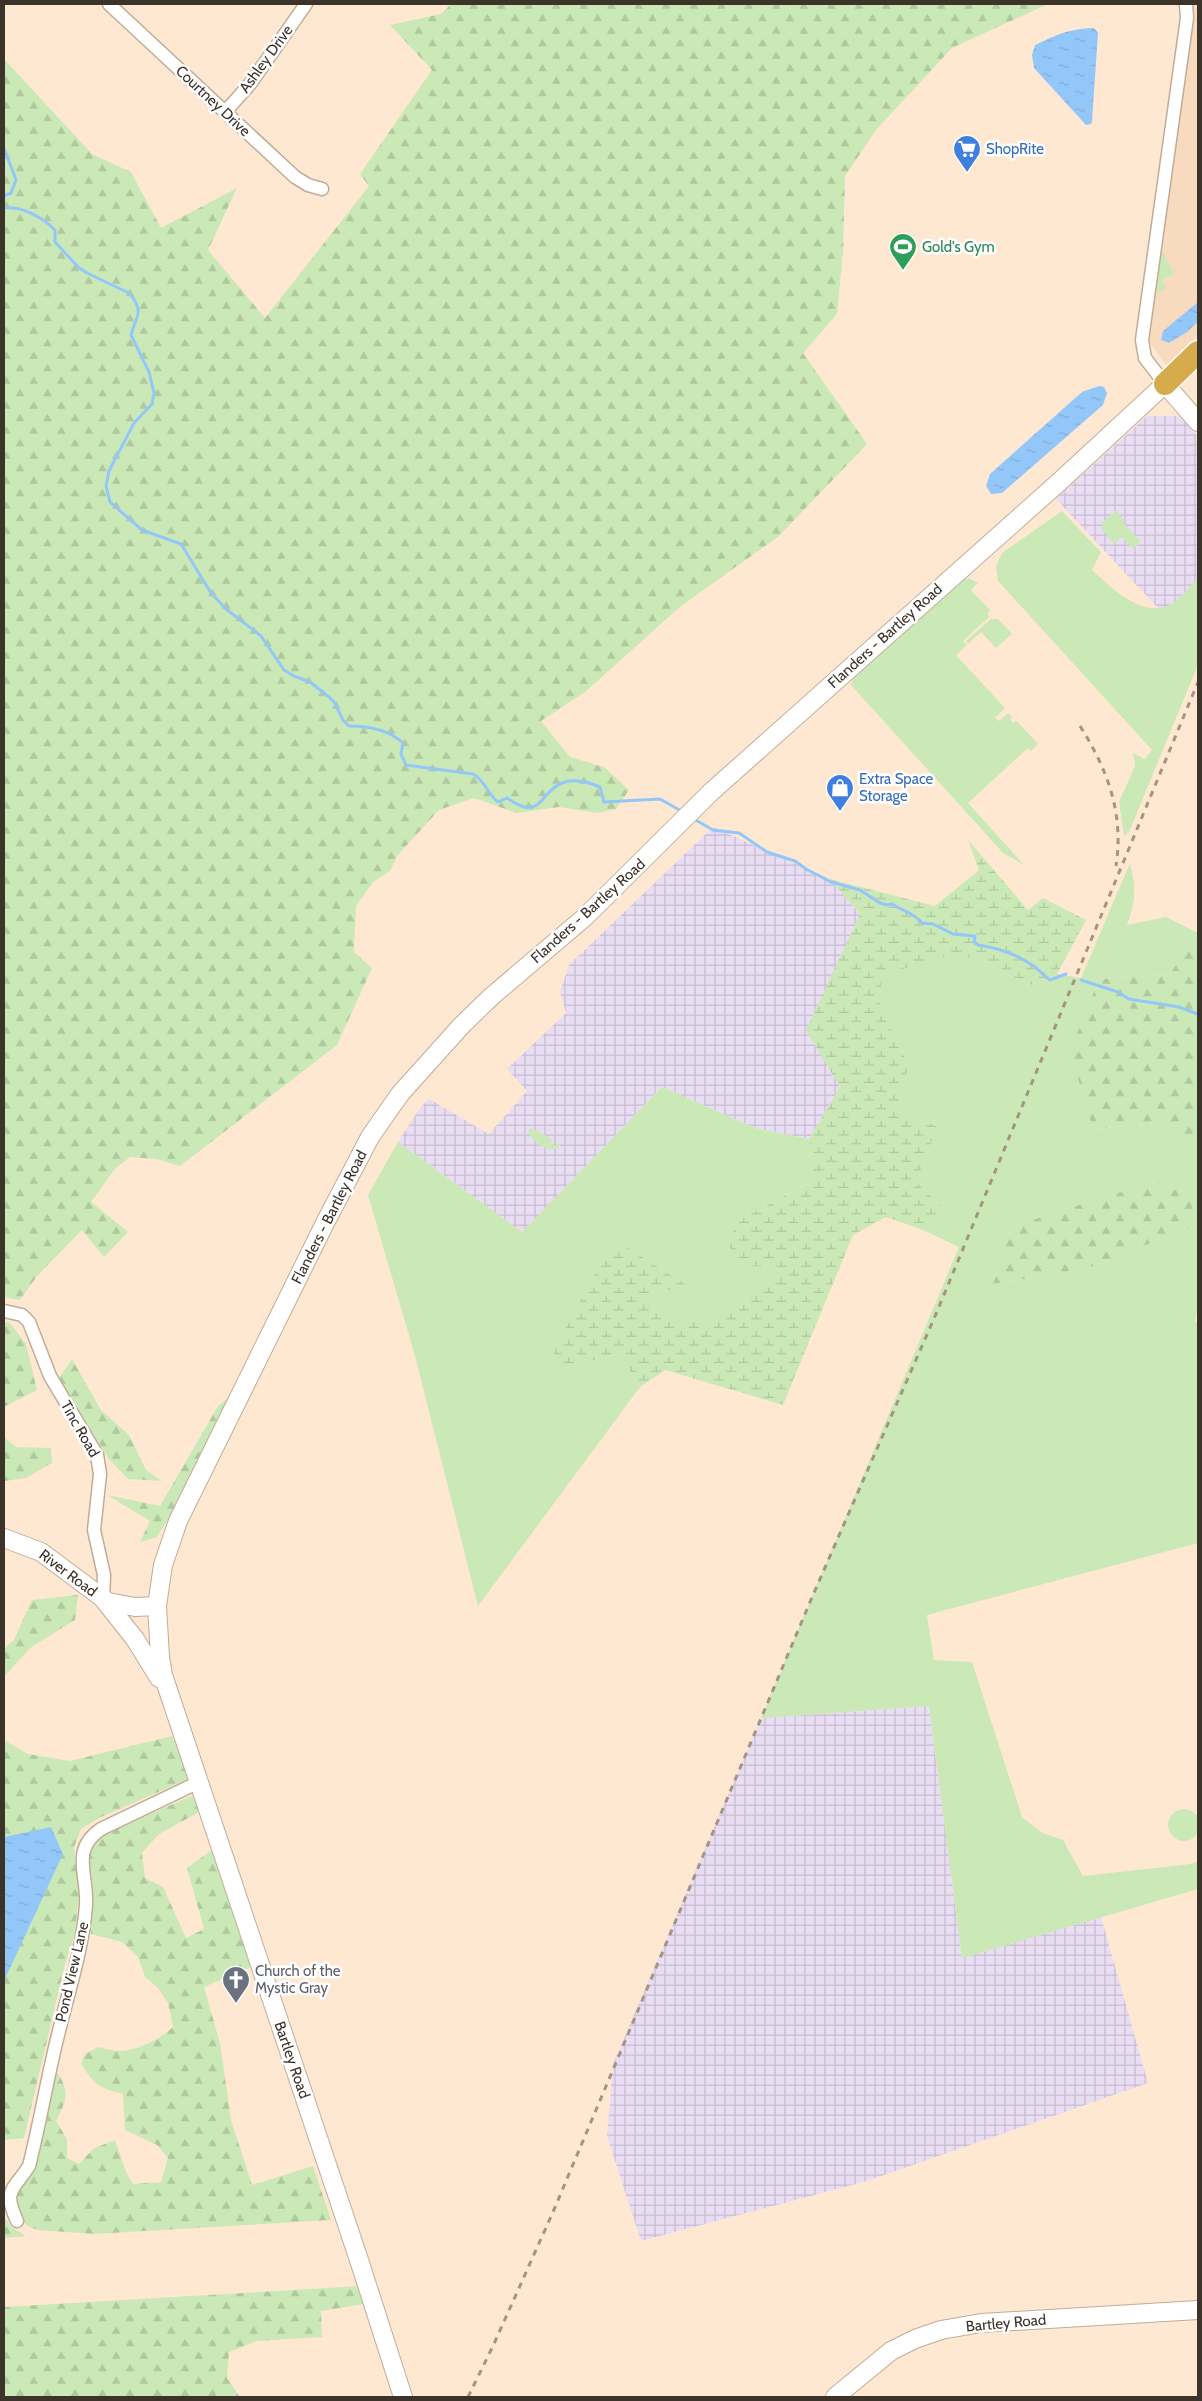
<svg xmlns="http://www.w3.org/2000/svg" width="1202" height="2401" font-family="Cabin,sans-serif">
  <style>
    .built { fill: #f8dbbf }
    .industrial { fill: url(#industrial-grid) }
    .grass { fill: #cbe9b7 }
    .forest { fill: url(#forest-firs) }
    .wetland { fill: url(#wetland-marsh) }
    .water { fill: url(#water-ripples) }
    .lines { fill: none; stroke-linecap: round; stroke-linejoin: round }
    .stream { stroke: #94c7f9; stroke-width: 3 }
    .street-casing { stroke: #c1ac96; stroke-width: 15 }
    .secondary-casing { stroke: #c1ac96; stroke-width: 20 }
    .highway-casing { stroke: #fff; stroke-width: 25 }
    .street { stroke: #fff; stroke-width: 12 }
    .secondary { stroke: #fff; stroke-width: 18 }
    .highway { stroke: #d5ab4c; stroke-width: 22 }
    .rail { stroke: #a59484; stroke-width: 3; stroke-dasharray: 6 6; stroke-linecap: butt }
    .labels { text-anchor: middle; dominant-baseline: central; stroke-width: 5; stroke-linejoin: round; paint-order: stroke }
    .street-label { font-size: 15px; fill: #3c332b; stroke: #fff }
    .shop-label { font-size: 15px; fill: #366cbe; stroke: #fff; text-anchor: start }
    .leisure-label { font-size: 15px; fill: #27864d; stroke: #fff; text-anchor: start }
    .worship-label { font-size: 15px; fill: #5b616d; stroke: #fff; text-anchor: start }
  </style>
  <defs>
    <pattern id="industrial-grid" width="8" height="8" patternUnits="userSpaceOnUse" patternTransform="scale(1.25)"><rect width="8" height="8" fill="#e8ddf2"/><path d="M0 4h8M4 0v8" fill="none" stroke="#c8bed0"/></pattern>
    <pattern id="forest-firs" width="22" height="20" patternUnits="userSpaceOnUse" patternTransform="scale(1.25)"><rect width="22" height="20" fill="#cbe9b7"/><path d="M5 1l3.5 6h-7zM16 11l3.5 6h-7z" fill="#afc89e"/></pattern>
    <pattern id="wetland-marsh" width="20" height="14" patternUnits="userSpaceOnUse" patternTransform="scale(1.25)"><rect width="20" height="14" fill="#cbe9b7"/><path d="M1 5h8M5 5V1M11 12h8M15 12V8" fill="none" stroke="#afc89e"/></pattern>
    <pattern id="water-ripples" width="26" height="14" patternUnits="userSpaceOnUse" patternTransform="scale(1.25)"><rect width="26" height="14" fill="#94c7f9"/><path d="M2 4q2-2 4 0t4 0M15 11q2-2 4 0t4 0" fill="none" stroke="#80abd6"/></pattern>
  </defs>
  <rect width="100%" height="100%" fill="#ffe8d1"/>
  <polygon class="built" points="1188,4 1198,4 1198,336 1166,365 1149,341 1191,31"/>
  <g class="industrial">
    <polygon points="1147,416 1180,416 1198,437 1198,651 1056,499"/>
    <polygon points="713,827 830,879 860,914 807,1030 840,1087 809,1139 755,1128 662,1087 522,1232 398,1142 420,1108 429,1099 489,1134 527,1091 507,1069 566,1013 560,992 569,965"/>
    <polygon points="929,1706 962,1958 1101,1917 1148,2083 867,2181 641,2241 607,2136 613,2064 761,1718"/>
  </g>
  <g class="grass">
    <polygon points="1160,252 1163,252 1174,274 1162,280 1166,288 1157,292 1155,288"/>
    <polygon points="1116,510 1125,522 1124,523 1141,542 1133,549 1122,537 1114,544 1102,530 1102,523"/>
    <path d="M1062 511 1101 552 1092 570C1112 588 1144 621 1173 603 1182 597 1190 586 1198 578V665L1129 832 1124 836 1119 802 1135 766 1133 753 1145 759 1152 750 998 581 996 566 1002 553Z"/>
    <polygon points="969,578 978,583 971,590 990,610 988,614 989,617 963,641 967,645 956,655 1005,708 995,718 999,721 1008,713 1013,717 1010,719 1013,723 1017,721 1038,744 1031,751 1028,748 968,803 1024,865 1003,853 851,685 854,677 963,580"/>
    <polygon points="991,619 998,619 1012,634 996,648 981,632 968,644 966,641"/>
    <path d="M1130 863C1136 888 1136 901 1127 925L1166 917 1198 933V939L1195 938 1169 975 1099 979 1093 1129 1157 1123 1198 1145V1197L1154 1182 1043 1216 1010 1229 993 1284 1086 1269 1198 1224V1306L1195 1321 1198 1324V1543L927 1615 934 1660 972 1662 1022 1817 1042 1833 1063 1840 1083 1876 1191 1864 1198 1861V1889L962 1958 929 1706 761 1718 959 1247 923 1230 943 1208 917 1183 937 1126 897 1111 909 1065 880 1009 882 974 958 953 1031 985 1057 974 1081 978Z"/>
    <polygon points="662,1087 755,1128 809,1139 813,1181 737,1221 786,1267 713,1320 668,1320 643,1294 689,1287 621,1244 563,1368 619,1354 640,1387 478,1606 415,1356 368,1195 398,1142 522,1232"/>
    <path d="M531 1128 552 1139 551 1144 556 1146 558 1142 560 1146C547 1155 537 1143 528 1133Z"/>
    <circle cx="1184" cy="1825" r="16"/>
  </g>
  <g class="forest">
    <polygon points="451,4 1048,4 952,48 876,130 845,176 843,253 837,314 803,353 867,444 779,536 681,606 585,692 541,721 570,757 604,767 629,790 616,809 597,813 559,807 516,813 474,798 439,810 398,855 390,871 373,882 356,906 354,952 372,968 337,1045 180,1166 156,1159 130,1157 114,1170 91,1202 128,1232 104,1257 82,1230 37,1276 20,1300 4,1297 4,59 92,154 131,172 161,228 237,188 208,250 265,318 369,186 360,174 432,70 390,25 441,14"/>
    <polygon points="1195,938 1198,939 1198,1145 1157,1123 1093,1129 1070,1051 1099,979 1169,975"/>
    <polygon points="1154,1182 1198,1197 1198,1224 1086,1269 993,1284 1010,1229 1043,1216"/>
    <polygon points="4,1322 10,1323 26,1344 37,1390 4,1407"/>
    <polygon points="72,1359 101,1410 129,1435 146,1470 162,1481 128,1479 108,1458 59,1378"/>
    <polygon points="232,1395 173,1512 157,1537 140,1542 150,1521 107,1495 160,1506 218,1406"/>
    <polygon points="4,1437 16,1447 51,1448 52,1463 26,1478 4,1481"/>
    <polygon points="78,1595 75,1620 30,1648 4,1677 4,1649 14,1640 32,1600"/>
    <polygon points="172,1736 187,1766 190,1778 99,1818 81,1829 74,1847 79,1894 75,1933 64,1968 24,2138 4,2140 4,1740 28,1754 70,1761"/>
    <path d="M196 1794 201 1811 159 1834 142 1853 145 1878 163 1887 186 1938 204 1929 187 1868 213 1849 251 1967 204 1987 220 2043 231 2120 252 2185 313 2166 331 2220 94 2234 37 2230 26 2225 15 2205 17 2196 34 2170 55 2069C70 2091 68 2098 56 2121L67 2139V2158L79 2164 94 2148 115 2140 126 2172 133 2184 161 2182 168 2158 157 2145 125 2130 123 2094C100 2089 94 2084 81 2064L85 2054 98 2047C104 2048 111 2051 118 2051 137 2051 159 2040 173 2027L168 2003 158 1988 145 1977 138 1957 122 1942 91 1934C87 1918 94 1903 93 1887 92 1875 88 1864 88 1852L104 1834Z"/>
    <polygon points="4,2216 11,2227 26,2236 4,2238"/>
    <polygon points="361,2286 364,2304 321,2311 322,2337 257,2341 229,2352 227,2378 240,2397 4,2397 4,2307"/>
  </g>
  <polygon class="wetland" points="968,840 1028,910 1043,898 1086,920 1057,974 1031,985 958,953 882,975 880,1009 909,1065 897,1111 937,1126 917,1183 943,1208 923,1230 886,1217 853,1235 783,1405 665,1370 640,1387 619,1354 563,1368 553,1352 606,1253 621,1244 690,1287 644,1294 669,1320 713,1320 785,1267 741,1266 729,1246 737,1221 813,1181 809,1139 840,1087 806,1030 860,914 830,879 935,906 979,870"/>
  <g class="water">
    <path d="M1094 28 1098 33 1092 121 1091 124 1086 125 1034 68 1032 55 1035 45C1058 34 1069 29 1094 28Z"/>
    <polygon points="1198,302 1198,322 1187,332 1169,343 1161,340 1163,331"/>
    <polygon points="1099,386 1104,387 1107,393 1103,405 1002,493 991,494 986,486 990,474 1082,392"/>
    <polygon points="51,1827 63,1854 4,1981 4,1837"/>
  </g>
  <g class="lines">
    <g class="stream">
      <polyline points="4,148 16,180 11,193 4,196"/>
      <path d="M4 208C22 206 42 217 55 230V242L78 267 87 273 129 293C146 312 135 317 131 335L149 372 154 393 152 404 134 423 109 471 106 486 110 502 142 530 181 544 211 593 226 609 261 636 284 670 294 676 310 682 329 697 334 702 343 720 349 726C367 726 389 730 403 743L401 754 406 765 473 774C485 780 487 794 498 802L507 798C542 823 539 792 562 783 574 778 588 782 600 787L604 802 660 799 683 812"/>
      <path d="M694 819 713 830 739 833 767 852 795 861 806 869 831 882 860 890 880 903 887 905 892 904C903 911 914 913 922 923L933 924 953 934 975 936 974 942 978 945C998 948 1019 955 1035 967 1040 971 1044 976 1050 980L1066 974"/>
      <polyline points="1081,980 1118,992 1129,999 1179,1007 1198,1014"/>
    </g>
    <defs>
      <g id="street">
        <polyline points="109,4 295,177 308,185 322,189"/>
        <polyline points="225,112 250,84 306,4"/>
        <polyline points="1165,384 1145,358 1142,340 1187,18 1186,4"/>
        <polyline points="4,1311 22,1315 29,1322 50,1376 97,1455 100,1474 94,1530 104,1575 103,1599"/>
        <path d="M17 2221C3 2190 12 2192 29 2166 40 2123 47 2079 58 2035 68 1993 83 1948 86 1905 88 1874 70 1850 101 1829L199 1782"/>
      </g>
      <g id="secondary">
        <polyline points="4,1538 41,1552 108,1602 135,1607 157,1606"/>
        <polyline points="104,1600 135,1639 159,1678"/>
        <polyline points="403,2397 359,2260 163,1675 160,1657 157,1606 163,1565 178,1521 325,1223 370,1137 400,1094 462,1025 492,996 585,917 711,792 1058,483 1165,384 1198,422"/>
        <polyline points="835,2397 891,2351 915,2339 941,2330 981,2323 1198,2310"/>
      </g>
      <polyline id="highway" points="1165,384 1198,352"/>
    </defs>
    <use href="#street" class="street-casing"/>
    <use href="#secondary" class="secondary-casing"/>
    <use href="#highway" class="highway-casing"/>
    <use href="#street" class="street"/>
    <use href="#secondary" class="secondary"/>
    <use href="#highway" class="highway"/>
    <g class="rail">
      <path d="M1080 726C1108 770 1124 814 1116 866"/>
      <polyline points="468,2397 493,2346 553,2212 813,1595 936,1314 1198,682"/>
    </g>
  </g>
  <defs>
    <symbol id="supermarket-pin" viewBox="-11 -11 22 30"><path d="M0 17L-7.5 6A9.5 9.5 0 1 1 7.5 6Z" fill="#3f7fe0" stroke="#fff"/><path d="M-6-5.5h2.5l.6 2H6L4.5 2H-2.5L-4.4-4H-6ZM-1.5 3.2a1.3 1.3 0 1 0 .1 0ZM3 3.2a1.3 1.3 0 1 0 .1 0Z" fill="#fff"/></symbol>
    <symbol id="stadium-pin" viewBox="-11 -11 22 30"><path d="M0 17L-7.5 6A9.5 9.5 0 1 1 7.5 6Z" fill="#2e9e5b" stroke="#fff"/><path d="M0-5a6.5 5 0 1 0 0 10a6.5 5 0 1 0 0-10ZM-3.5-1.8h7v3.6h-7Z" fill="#fff"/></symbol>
    <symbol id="shop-pin" viewBox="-11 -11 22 30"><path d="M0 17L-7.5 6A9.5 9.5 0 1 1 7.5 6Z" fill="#3f7fe0" stroke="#fff"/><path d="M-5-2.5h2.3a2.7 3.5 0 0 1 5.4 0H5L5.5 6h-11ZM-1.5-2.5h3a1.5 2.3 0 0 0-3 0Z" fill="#fff"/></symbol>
    <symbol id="church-pin" viewBox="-11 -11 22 30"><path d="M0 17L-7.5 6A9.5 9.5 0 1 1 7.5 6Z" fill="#6b7280" stroke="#fff"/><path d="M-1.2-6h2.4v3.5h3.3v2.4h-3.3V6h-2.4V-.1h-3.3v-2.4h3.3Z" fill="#fff"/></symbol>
  </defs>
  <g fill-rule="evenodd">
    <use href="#supermarket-pin" x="951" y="133" width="32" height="43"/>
    <use href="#stadium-pin" x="887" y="231" width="32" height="43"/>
    <use href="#shop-pin" x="824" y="772" width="32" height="43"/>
    <use href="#church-pin" x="220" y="1964" width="32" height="43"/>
  </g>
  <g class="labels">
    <g class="street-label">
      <text transform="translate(266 59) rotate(-54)">Ashley Drive</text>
      <text transform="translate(213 101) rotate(43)">Courtney Drive</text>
      <text transform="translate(885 636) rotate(-42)">Flanders - Bartley Road</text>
      <text transform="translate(588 911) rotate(-42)">Flanders - Bartley Road</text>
      <text transform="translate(329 1217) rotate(-63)">Flanders - Bartley Road</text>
      <text transform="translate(80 1429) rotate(60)">Tinc Road</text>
      <text transform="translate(68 1573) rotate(37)">River Road</text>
      <text transform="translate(72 1972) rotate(-77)">Pond View Lane</text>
      <text transform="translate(292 2060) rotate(71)">Bartley Road</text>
      <text transform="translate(1006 2323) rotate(-5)">Bartley Road</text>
    </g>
    <g class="shop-label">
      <text x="986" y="149">ShopRite</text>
      <text x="859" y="779">Extra Space<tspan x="859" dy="17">Storage</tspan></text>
    </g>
    <g class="leisure-label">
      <text x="922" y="247">Gold's Gym</text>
    </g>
    <g class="worship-label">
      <text x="255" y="1971">Church of the<tspan x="255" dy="17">Mystic Gray</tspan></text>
    </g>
  </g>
  <rect width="1202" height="2401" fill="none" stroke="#3c332b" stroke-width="10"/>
</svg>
